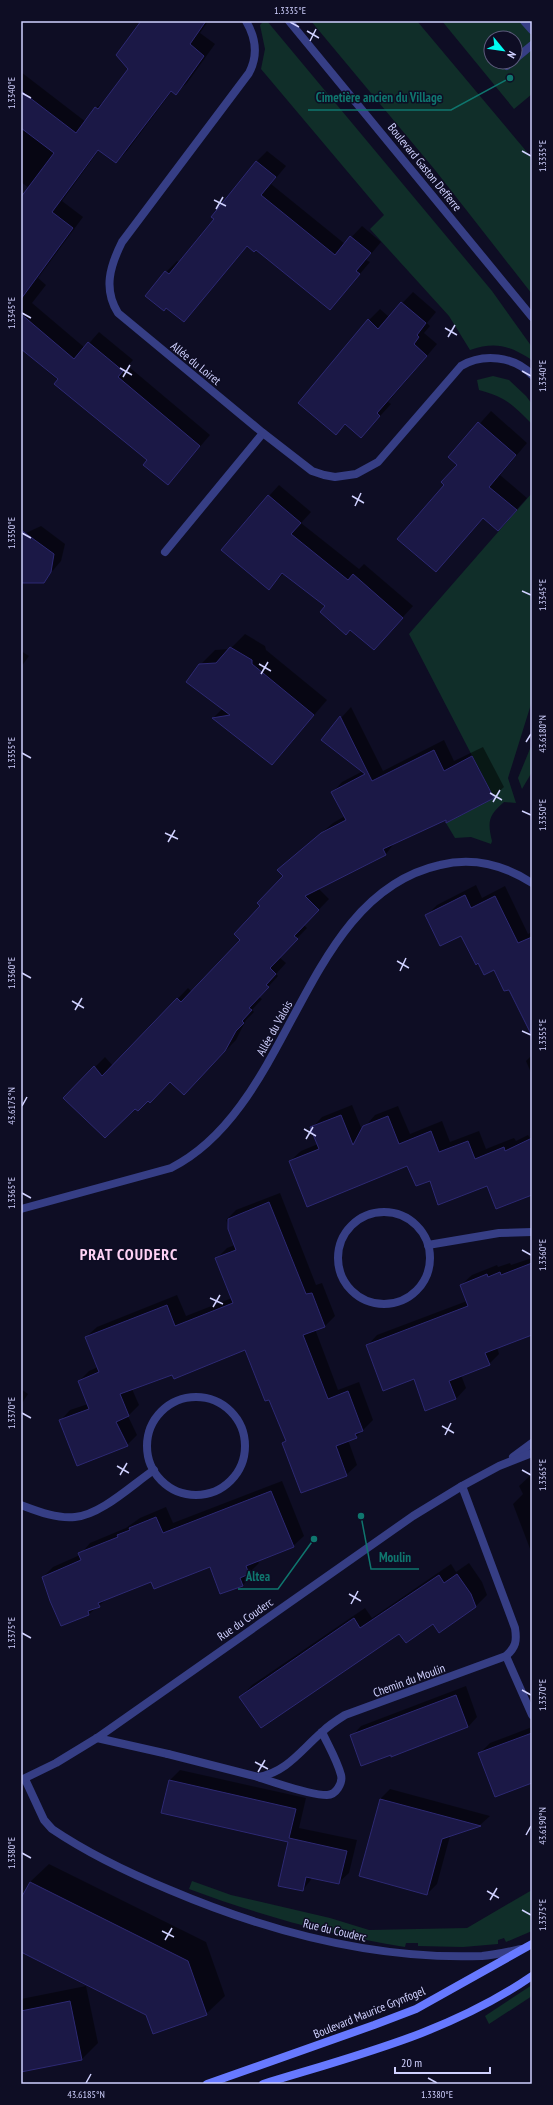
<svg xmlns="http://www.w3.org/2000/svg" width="553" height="2105" font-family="'PT Sans Narrow',sans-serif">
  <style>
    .green { fill: #102e29; fill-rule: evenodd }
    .shadow { fill: #0007 }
    .building { fill: #1b1846; stroke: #2d2973 }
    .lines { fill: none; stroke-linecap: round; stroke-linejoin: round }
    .service { stroke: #363e85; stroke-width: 8 }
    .minor { stroke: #363e85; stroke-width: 8 }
    .tertiary { stroke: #363e85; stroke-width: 8 }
    .secondary { stroke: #6779ff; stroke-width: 8 }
    .ticks { fill: none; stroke: #d0d1ff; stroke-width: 1.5 }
    .labels { text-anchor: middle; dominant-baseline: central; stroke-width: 3; stroke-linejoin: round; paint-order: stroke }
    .street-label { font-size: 12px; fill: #d0d1ff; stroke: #0e0d24 }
    .district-label { font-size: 16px; font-weight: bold; letter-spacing: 1px; fill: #ffd2f5; stroke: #0e0d24 }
    .leader { fill: none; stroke: #0f766e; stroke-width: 1.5 }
    .callout-dot { fill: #0f766e; stroke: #0e0d24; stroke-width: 1.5 }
    .callout-label { font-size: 13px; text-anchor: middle; font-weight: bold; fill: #0f766e; stroke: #0e0d24; stroke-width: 3; stroke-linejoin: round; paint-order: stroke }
    .neatline { fill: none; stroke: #d0d1ff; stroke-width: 1.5 }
    .ticks-label { font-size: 10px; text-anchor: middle; fill: #d0d1ff }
  </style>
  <rect width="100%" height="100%" fill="#0e0d24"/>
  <g class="green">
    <path d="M264 21H267L492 291 532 347V360C510 346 496 341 470 350L449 316 370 229 384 215 261 69 265 49 260 25Z"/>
    <polygon points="311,21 417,21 532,158 532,294 435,170"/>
    <path d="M442 21H532V94L514 109ZM491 38H515V62H491Z"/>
    <path d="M493 376 509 380 526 396 532 404V424C513 405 506 397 479 390L477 380Z"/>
    <path d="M532 493V701L508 778 516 803 504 802C489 815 487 821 492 841L491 844 471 837 455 838 446 823 494 798 409 634Z"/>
    <polygon points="532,744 532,772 522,789 518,778"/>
    <path d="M192 1881 231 1895 330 1918 369 1930 467 1928 532 1890V1931L506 1942 504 1938 498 1940V1944L463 1947 418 1946V1943H406L405 1947C330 1935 259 1915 189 1889Z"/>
    <polygon points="532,1985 532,1996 489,2024 485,2016"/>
  </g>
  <g class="shadow">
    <polygon points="143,21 208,21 200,33 215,44 187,83 176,93 172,91 127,151 116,162 99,150 62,201 83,217 38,278 46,285 32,303 85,348 99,332 133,360 128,366 210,435 168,484 149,460 21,348 21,198 29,188 21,182 21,72 86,122 96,108 108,98 130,69"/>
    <polygon points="267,151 286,166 271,184 345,244 362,226 381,242 366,260 370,262 330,309 256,249 248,245 184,321 166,272 177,261 180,263 215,219 256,162"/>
    <polygon points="413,292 436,312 427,323 430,326 424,333 437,344 388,402 391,404 361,437 346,424 335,434 369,320 380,309 389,317"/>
    <polygon points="491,411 527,443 500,475 527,498 498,530 484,517 436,571 445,485 459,465 450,457"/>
    <polygon points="279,485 311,512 301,523 359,569 364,564 413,606 374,649 327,606 284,573 269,588 269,496"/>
    <polygon points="41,526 65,544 61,561 43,582 21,582 21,538 26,533"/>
    <polygon points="245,634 265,646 266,650 327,700 272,764 214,717 223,708 200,665 215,650 230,649"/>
    <polygon points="21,651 29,656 21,667"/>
    <polygon points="351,707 383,771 444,740 454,761 483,747 504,787 493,797 395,842 386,854 318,888 329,899 304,925 307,928 279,957 286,963 276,974 278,976 259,997 262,999 252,1010 254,1012 246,1020 236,1040 194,1083 171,1081 135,1107 105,1136 95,1067 105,1057 113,1066 188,988 192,992 241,940 262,906 284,876 279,870 333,823 345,816 332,793 342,782 363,771 322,739"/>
    <polygon points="476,885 482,898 505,886 528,934 532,932 532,1034 509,988 495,969 462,934 426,916 437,905"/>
    <polygon points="532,1055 532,1075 526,1061"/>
    <polygon points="352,1105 362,1130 375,1115 398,1106 410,1134 442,1121 450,1142 479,1131 486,1149 514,1138 516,1141 528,1135 532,1142 532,1193 488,1185 431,1179 408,1165 290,1161 301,1151 318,1144 312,1128 322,1117"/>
    <polygon points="280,1193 316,1285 322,1283 335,1316 325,1326 315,1329 338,1390 359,1382 373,1420 356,1437 348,1440 357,1465 346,1475 283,1443 287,1439 270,1399 246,1349 132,1389 139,1405 128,1416 137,1435 127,1445 60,1421 70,1410 88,1404 79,1381 89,1371 98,1367 86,1337 97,1327 177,1295 186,1316 232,1298 216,1259 227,1248 235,1245 226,1220 236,1210"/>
    <polygon points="532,1258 532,1334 497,1347 499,1354 489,1364 461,1375 466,1388 456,1399 414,1378 367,1346 377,1335 467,1301 461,1285 472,1275 497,1265 498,1267 510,1263 511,1265"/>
    <polygon points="21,1389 28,1394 21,1405"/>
    <polygon points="532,1474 532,1554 513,1504 523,1494 519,1486"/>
    <polygon points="282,1481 304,1536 293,1546 258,1561 259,1563 252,1570 253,1574 243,1585 221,1593 211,1566 151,1581 108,1598 89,1614 43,1577 53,1567 80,1555 90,1543 126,1528 140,1518 166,1507 173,1523"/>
    <polygon points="469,1563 482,1582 487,1595 475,1607 434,1623 400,1633 241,1697 252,1685 365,1608 372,1618 451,1564 456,1572"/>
    <polygon points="466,1686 477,1717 468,1727 392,1756 393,1753 352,1736 361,1726"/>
    <polygon points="532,1727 532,1782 480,1753 490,1743"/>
    <polygon points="180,1770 306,1798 299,1828 357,1840 349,1873 338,1883 313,1877 303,1890 289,1842 170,1780"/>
    <polygon points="390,1789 490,1816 480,1825 450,1836 437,1884 427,1894 380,1799"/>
    <polygon points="49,1864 206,1942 225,1996 206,2014 147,2014 21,1951 21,1900 30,1882"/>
    <polygon points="86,1986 98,2043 82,2059 21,2071 21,1999"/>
  </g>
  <g class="building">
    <polygon points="141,21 206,21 190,44 204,56 176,95 171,91 116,163 98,150 52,212 73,228 21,299 21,197 54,153 21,128 21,91 76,133 95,107 98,109 128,69 116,55"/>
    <polygon points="256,161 276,177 261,195 335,255 350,236 371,253 356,271 360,274 330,310 256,250 254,252 247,246 184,322 166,308 164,311 145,296 165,271 169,274 214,219 211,217"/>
    <polygon points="401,302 426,323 417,335 419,337 414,344 427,356 377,413 380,416 361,438 345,424 336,435 298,403 368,319 378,329"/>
    <polygon points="21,314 74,359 88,342 123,371 118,377 200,446 168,485 143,465 147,460 54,384 58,379 21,349"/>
    <polygon points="478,422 516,455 489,487 517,510 498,531 483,518 436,572 397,539 444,485 441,482 457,465 448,457"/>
    <polygon points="268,495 301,523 291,534 348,580 353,574 403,618 374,650 350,630 346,635 320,612 325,606 282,573 269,590 221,550"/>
    <polygon points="21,530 54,554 51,572 44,583 21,583"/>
    <polygon points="230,647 252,660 252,664 314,715 272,765 212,718 230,715 186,682 199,664 216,663"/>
    <polygon points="340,716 372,781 434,750 444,771 472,756 494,798 446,823 446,820 383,849 386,855 305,896 319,910 294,936 298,939 270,968 276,974 266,985 269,987 249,1008 252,1010 242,1021 244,1023 236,1031 225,1051 184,1095 170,1082 150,1103 148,1101 138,1111 135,1109 105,1138 63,1098 94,1066 102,1076 177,998 181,1002 240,940 234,934 260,906 257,903 283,876 277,870 321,833 346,820 331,792 365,774 321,740"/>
    <polygon points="465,895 471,908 495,896 518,943 532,937 532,1036 509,990 504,991 494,970 484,975 478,963 476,965 461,936 440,946 425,915"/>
    <polygon points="341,1115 353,1145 363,1126 388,1116 399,1144 431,1131 439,1152 468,1141 475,1159 504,1147 505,1151 532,1138 532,1195 496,1209 487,1186 438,1205 430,1181 416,1186 407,1166 307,1207 289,1161 319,1149 310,1127"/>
    <polygon points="269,1202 306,1294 312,1293 325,1327 303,1335 328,1399 348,1391 363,1431 355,1434 357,1438 336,1446 347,1476 301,1493 282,1443 286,1441 269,1400 265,1401 245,1350 174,1379 172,1375 120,1394 129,1416 116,1422 128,1446 77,1466 59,1420 89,1409 78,1381 99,1372 85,1337 167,1305 175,1326 233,1303 215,1258 236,1250 228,1229 228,1219"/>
    <polygon points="532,1263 532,1335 485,1353 490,1365 449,1381 456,1399 425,1411 414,1379 383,1391 366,1345 468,1306 460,1285 487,1274 488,1277 500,1272 501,1275"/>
    <polygon points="271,1491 294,1547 246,1566 249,1574 240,1578 243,1586 220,1594 210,1567 154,1589 151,1582 98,1603 100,1607 88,1611 89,1615 61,1626 50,1601 42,1577 81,1560 78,1553 118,1537 117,1535 130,1530 129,1528 156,1517 163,1533"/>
    <polygon points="457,1574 471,1594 476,1607 439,1633 433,1624 406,1643 399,1634 261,1728 239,1697 354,1618 360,1628 439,1575 444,1583"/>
    <polygon points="456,1695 468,1727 391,1757 391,1755 361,1766 350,1735"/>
    <polygon points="532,1733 532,1783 495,1797 478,1753"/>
    <polygon points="169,1780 296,1809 289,1838 347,1851 339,1884 306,1877 303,1891 278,1886 288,1842 161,1813"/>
    <polygon points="380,1799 481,1826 442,1839 427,1895 359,1876"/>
    <polygon points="30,1882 188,1961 207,2015 153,2034 146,2015 21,1952 21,1898"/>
    <polygon points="70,2001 82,2060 21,2072 21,2011"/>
  </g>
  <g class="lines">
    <g class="service">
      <polyline points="524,21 532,30"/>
      <polyline points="515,59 532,45"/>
      <polyline points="507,66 512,62"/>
      <polyline points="165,552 263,433"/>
      <circle cx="384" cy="1258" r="46"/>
      <polyline points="428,1245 499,1233 532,1232"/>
      <circle cx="196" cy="1446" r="49"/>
      <path d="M21 1505C37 1511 57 1519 75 1517 101 1515 133 1484 154 1470"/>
      <polyline points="97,1738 168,1754"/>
    </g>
    <g class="minor">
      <path d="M246 21C256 38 258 56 249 73L122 242C110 266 103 289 118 313L263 433 312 471 324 475 335 477 356 474 378 462 461 366C483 353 514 356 532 375"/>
      <path d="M21 1209 171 1168C294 1106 301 896 440 865 472 857 504 865 532 883"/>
      <polyline points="513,1457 532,1443"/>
      <polyline points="506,1656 532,1715"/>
      <path d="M168 1754 258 1777C287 1772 301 1750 322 1732 329 1725 337 1720 345 1715L506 1656C516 1647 517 1641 515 1628L462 1486"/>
      <path d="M260 1778C278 1783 308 1795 327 1795 336 1795 343 1783 341 1775 337 1760 328 1745 322 1732"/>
      <path d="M25 1779 44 1820 52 1829C89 1854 129 1873 170 1890 269 1932 374 1960 482 1956 495 1955 508 1952 521 1949"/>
      <polyline points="21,1780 56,1763 97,1738 413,1516 462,1486 499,1466 532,1453"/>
    </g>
    <polyline class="tertiary" points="289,21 532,317"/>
    <g class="secondary">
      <polyline points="207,2084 374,2025 416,2009 532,1944"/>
      <path d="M263 2084C357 2055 449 2033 532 1976"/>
    </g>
  </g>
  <path class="ticks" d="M290 22 299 27M307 31 319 38M310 41 316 29M22 93 31 98M522 151 531 156M214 200 226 206M216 209 223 197M22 313 31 318M445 328 457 335M448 337 455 325M120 368 132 375M522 371 531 376M123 377 130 365M352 496 364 503M355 506 361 493M22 533 31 538M522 591 531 595M259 664 271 671M261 674 268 662M526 742 531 734M22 753 31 758M490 793 502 800M493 802 500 790M522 811 531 815M165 833 178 839M168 842 175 830M397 961 409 968M400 971 406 958M22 973 31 978M72 1001 84 1008M75 1010 82 998M522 1031 531 1035M22 1106 27 1097M304 1129 316 1136M306 1139 313 1127M22 1193 31 1198M522 1250 531 1255M210 1298 223 1304M213 1307 220 1295M22 1413 31 1418M442 1426 454 1433M445 1435 451 1423M117 1466 129 1473M522 1470 531 1475M120 1475 127 1463M349 1594 361 1601M351 1604 358 1591M22 1633 31 1638M522 1690 531 1695M255 1762 268 1769M258 1772 265 1760M526 1835 531 1826M22 1853 31 1858M487 1891 499 1898M490 1900 497 1888M522 1910 531 1915M162 1931 174 1937M165 1940 172 1928M428 2078 437 2083M86 2083 91 2074"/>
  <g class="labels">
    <g class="street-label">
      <text transform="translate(425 167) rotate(51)">Boulevard Gaston Defferre</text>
      <text transform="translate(196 363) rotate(39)">Allée du Loiret</text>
      <text transform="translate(274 1028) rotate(-61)">Allée du Valois</text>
      <text transform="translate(245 1619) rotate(-35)">Rue du Couderc</text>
      <text transform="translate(409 1680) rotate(-20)">Chemin du Moulin</text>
      <text transform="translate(335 1930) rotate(13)">Rue du Couderc</text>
      <text transform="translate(369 2012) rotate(-22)">Boulevard Maurice Grynfogel</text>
    </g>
    <g class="district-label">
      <text x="129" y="1254">PRAT COUDERC</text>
    </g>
  </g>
  <path class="leader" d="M510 78L451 110H308M361 1516L371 1569H419M314 1539L278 1589H238"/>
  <g class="callout-dot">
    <circle cx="510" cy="78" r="4"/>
    <circle cx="361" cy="1516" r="4"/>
    <circle cx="314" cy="1539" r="4"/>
  </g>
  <g class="callout-label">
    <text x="379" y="102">Cimetière ancien du Village</text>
    <text x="395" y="1562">Moulin</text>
    <text x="258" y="1581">Altea</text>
  </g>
  <rect width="553" height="2105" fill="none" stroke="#0e0d24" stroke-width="44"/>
  <g transform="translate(503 50) rotate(119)"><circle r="19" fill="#0e0d24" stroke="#5c5b7c"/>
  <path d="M0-3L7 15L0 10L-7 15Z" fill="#00fbf1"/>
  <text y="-6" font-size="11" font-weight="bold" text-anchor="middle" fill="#d0d1ff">N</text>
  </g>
  <path d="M395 2067v6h95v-6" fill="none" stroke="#d0d1ff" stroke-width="2"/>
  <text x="401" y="2067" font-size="12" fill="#d0d1ff" stroke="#0e0d24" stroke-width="3" paint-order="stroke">20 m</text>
  <rect x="22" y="22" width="509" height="2061" class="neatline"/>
  <g class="ticks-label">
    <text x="290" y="14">1.3335°E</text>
    <text transform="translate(11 93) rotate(-90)" y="4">1.3340°E</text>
    <text transform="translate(542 156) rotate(-90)" y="4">1.3335°E</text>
    <text transform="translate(11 313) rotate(-90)" y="4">1.3345°E</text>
    <text transform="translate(542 376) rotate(-90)" y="4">1.3340°E</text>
    <text transform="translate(11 533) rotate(-90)" y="4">1.3350°E</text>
    <text transform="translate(542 595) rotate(-90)" y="4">1.3345°E</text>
    <text transform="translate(542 734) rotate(-90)" y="4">43.6180°N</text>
    <text transform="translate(11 753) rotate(-90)" y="4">1.3355°E</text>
    <text transform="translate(542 815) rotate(-90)" y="4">1.3350°E</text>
    <text transform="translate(11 973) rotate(-90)" y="4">1.3360°E</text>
    <text transform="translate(542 1035) rotate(-90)" y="4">1.3355°E</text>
    <text transform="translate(11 1106) rotate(-90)" y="4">43.6175°N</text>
    <text transform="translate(11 1193) rotate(-90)" y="4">1.3365°E</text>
    <text transform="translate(542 1255) rotate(-90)" y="4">1.3360°E</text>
    <text transform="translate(11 1413) rotate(-90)" y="4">1.3370°E</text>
    <text transform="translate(542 1475) rotate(-90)" y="4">1.3365°E</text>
    <text transform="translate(11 1633) rotate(-90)" y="4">1.3375°E</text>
    <text transform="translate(542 1695) rotate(-90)" y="4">1.3370°E</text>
    <text transform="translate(542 1826) rotate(-90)" y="4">43.6190°N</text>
    <text transform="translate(11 1853) rotate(-90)" y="4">1.3380°E</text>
    <text transform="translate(542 1915) rotate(-90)" y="4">1.3375°E</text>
    <text x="86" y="2098">43.6185°N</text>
    <text x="437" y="2098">1.3380°E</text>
  </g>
</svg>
